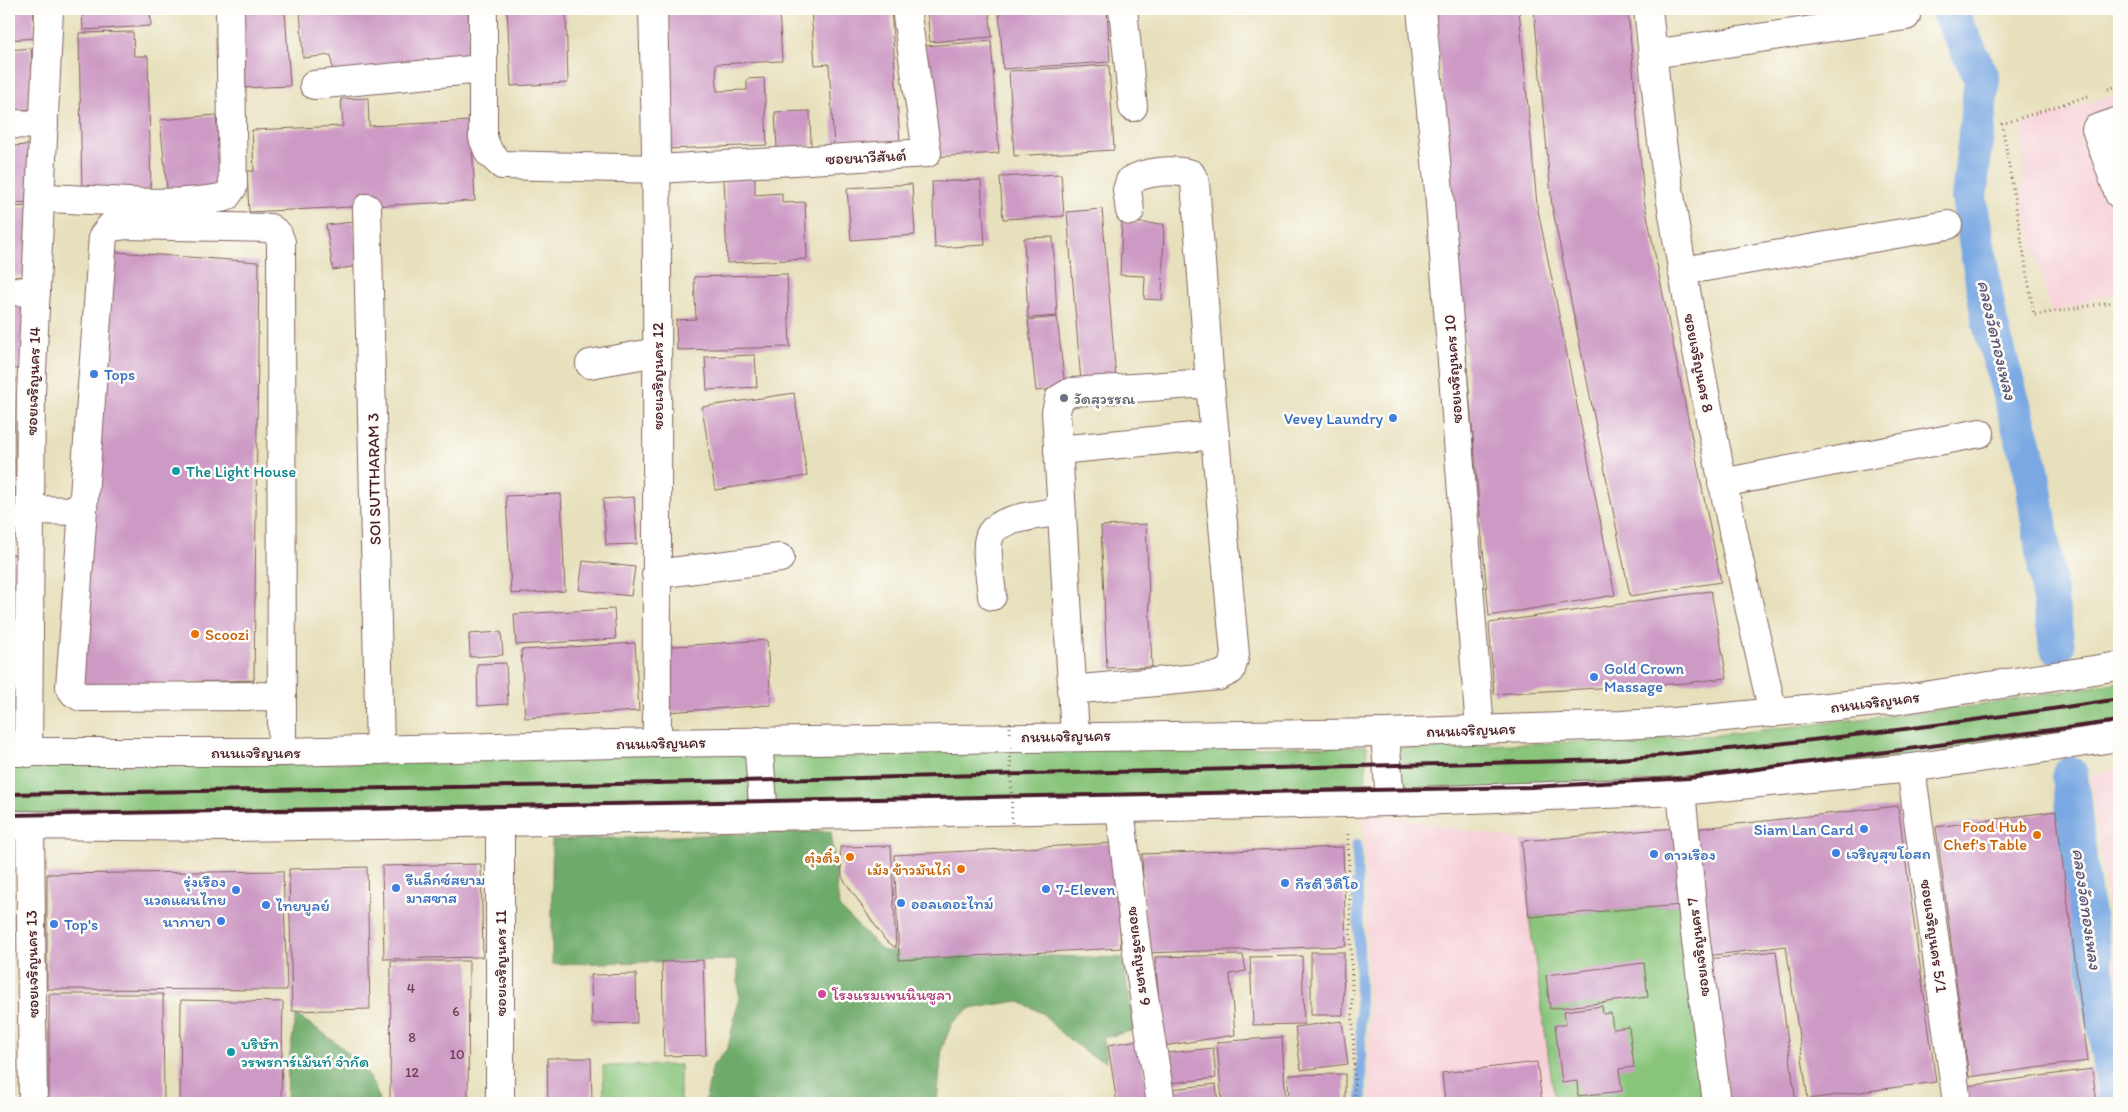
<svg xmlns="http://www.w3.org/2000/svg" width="2128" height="1112" font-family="Itim,'Playpen Sans Thai',sans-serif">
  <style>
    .built { fill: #f6cfd7 }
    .green { fill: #88c47a; stroke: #697252 }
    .forest { fill: #6eaa6a; stroke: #5c644a }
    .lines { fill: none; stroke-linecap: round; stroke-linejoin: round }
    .stream { stroke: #79a8e3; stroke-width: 10 }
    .canal { stroke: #79a8e3; stroke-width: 36 }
    .building { fill: #cd9ac5 }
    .minor-casing { stroke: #81635e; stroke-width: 30 }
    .major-casing { stroke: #81635e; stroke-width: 30 }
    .path { stroke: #81635e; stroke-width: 3; stroke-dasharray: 1 4; stroke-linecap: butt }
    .minor { stroke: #fff; stroke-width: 28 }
    .major { stroke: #fff; stroke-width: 28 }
    .rail { stroke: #4a1f2b; stroke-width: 4 }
    .path-bridge { stroke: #81635e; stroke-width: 3; stroke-dasharray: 1 4; stroke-linecap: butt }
    .shop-dot { fill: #3f7fe0; stroke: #fdfcf7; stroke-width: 2 }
    .worship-dot { fill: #6b7280; stroke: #fdfcf7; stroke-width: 2 }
    .culture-dot { fill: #0f9aa8; stroke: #fdfcf7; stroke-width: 2 }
    .food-dot { fill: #e8710a; stroke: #fdfcf7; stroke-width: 2 }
    .hotel-dot { fill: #d1479c; stroke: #fdfcf7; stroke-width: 2 }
    .labels { text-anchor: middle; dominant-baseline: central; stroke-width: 5; stroke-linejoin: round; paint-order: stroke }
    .number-label { font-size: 14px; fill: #6b3e52 }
    .street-label { font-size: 16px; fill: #4a1f2b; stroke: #fdfcf7 }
    .shop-label { font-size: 16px; fill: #366cbe; stroke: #fdfcf7; text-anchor: start }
    .worship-label { font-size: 16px; fill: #5b616d; stroke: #fdfcf7; text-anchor: start }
    .culture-label { font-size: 16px; fill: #0d838f; stroke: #fdfcf7; text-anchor: start }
    .food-label { font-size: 16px; fill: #c56008; stroke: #fdfcf7; text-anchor: end }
    .hotel-label { font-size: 16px; fill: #b23c85; stroke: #fdfcf7; text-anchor: start }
    .water-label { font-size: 18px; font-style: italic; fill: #5d5675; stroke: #fdfcf7 }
  </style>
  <rect width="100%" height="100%" fill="#fdfcf7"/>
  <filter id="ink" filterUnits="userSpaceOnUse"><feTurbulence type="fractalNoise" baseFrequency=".02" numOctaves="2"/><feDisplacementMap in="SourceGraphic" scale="10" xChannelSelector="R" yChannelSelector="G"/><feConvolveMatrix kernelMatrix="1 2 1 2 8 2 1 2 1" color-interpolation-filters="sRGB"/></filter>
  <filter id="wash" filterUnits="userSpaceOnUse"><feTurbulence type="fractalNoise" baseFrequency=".0096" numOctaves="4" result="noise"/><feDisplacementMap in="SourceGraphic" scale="20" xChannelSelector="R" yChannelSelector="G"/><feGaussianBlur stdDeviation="1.12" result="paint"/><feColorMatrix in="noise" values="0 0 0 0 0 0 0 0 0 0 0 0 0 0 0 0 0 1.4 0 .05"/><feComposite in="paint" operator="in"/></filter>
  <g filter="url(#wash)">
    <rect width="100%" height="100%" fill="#e7e0bc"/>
    <g class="built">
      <polygon points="2119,93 2119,292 2051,313 2022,202 2023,125"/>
      <polygon points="2119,769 2119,993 2090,775"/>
      <polygon points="1364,811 1522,841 1556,1103 1370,1103"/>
    </g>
    <g class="green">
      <polygon points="2119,682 2119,728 1767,775 1400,795 1399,748 1632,740 1717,735 1976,706"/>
      <polygon points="1367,746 1365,797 773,809 768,751"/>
      <polygon points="747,750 753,811 9,820 9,766 421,762"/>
      <polygon points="1682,905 1704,1103 1555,1103 1529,917"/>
      <polygon points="680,1065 680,1103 604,1103 603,1066"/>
    </g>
    <g class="forest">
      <polygon points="831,831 839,907 883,951 1122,958 1135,1030 1103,1038 1106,1061 1090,1055 1061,1033 1042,1013 1018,1001 969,1009 952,1023 942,1048 937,1103 705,1103 713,1065 728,1048 739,997 737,960 552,964 552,840"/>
      <path d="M296 1015C325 1034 376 1066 379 1103H287L288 1066Z"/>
    </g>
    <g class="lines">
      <polyline class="stream" points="1357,844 1362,1103"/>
      <g class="canal">
        <polyline points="1948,9 1982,78 1969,198 1990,324 2031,468 2057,646"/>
        <polyline points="2070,774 2081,878 2117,1103"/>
      </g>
    </g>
    <g id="blocks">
      <g class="building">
        <polygon points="9,9 33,9 35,38 9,40"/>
        <polygon points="82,9 150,9 151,26 83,30"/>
        <polygon points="238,9 285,9 290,86 242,88"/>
        <polygon points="300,9 468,9 470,66 333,76 331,55 303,58"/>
        <polygon points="507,9 566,9 568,83 511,86"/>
        <polygon points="680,9 779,9 782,61 716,64 717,91 747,90 747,79 764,78 767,145 666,149 660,14 680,13"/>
        <polygon points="811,9 891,9 900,142 834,147 829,64 815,65"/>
        <polygon points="927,9 989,9 992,37 930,42"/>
        <polygon points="999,9 1107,9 1110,62 1003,69"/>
        <polygon points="1435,9 1519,9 1537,205 1615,595 1489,616"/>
        <polygon points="1534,9 1628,9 1644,200 1721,582 1630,596 1552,206"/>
        <polygon points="133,32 134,56 148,56 151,193 82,194 79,33"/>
        <polygon points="991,41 999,153 932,157 925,46"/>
        <polygon points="31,48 35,109 9,111 9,50"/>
        <polygon points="1109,65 1114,150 1014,156 1009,71"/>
        <polygon points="368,98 369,126 471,121 475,201 249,212 247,171 254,171 252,130 343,126 341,99"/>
        <polygon points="810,111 811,146 777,148 775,112"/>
        <polygon points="216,115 223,193 168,198 160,120"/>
        <polygon points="30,145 32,202 9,203 9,146"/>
        <polygon points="1061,174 1064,216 1003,219 1000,177"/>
        <polygon points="755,175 755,195 782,193 782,203 805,202 807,259 727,263 724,176"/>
        <polygon points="981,180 985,245 935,248 932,182"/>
        <polygon points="912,184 915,235 851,240 847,188"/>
        <polygon points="30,206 33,276 9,277 9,207"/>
        <polygon points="1102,209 1116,379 1081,382 1067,212"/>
        <polygon points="353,222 358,266 333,270 326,225"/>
        <polygon points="1122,222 1164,224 1162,300 1144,299 1145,276 1120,275"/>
        <polygon points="1053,237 1057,316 1028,318 1024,238"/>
        <polygon points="116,252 259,262 254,680 77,686"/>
        <polygon points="787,274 790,347 677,350 676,320 696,319 694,277"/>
        <polygon points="9,302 25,303 21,369 9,368"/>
        <polygon points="1057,317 1065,388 1036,391 1028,320"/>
        <polygon points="755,355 757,387 707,390 705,357"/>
        <polygon points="9,375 14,375 16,527 9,527"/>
        <polygon points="794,393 807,476 715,490 702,407"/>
        <polygon points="561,494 565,591 511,594 506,496"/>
        <polygon points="634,497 637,544 606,545 603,499"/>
        <polygon points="1146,524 1152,667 1107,668 1101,526"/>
        <polygon points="9,554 22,555 18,602 9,601"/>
        <polygon points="583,561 635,567 631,596 579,590"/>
        <polygon points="1711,591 1727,678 1686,683 1494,694 1489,623"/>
        <polygon points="614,609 616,639 516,645 514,614"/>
        <polygon points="501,632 503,655 470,657 469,634"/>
        <polygon points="767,640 771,705 666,712 661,647"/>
        <polygon points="635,643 639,711 525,718 521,650"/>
        <polygon points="506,663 508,704 478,706 477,664"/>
        <polygon points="1898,806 1936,1082 1808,1099 1786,946 1707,956 1693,829"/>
        <polygon points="2056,811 2088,1061 1969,1077 1936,827"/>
        <polygon points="1675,828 1682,905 1529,917 1522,841"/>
        <polygon points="1115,843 1121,948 899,960 894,855"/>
        <polygon points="891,846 896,948 885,940 842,877 840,847"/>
        <polygon points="1343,847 1346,946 1146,953 1142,854"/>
        <polygon points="481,864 483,957 384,959 382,866"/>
        <polygon points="367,867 370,1009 292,1011 289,869"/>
        <polygon points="283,871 287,990 47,989 47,874"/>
        <polygon points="1776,951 1796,1103 1729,1103 1709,959"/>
        <polygon points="1311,952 1344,952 1343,1015 1311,1015"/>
        <polygon points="1243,955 1246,971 1230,974 1235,1035 1163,1046 1155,957"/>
        <polygon points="1302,956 1304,1024 1253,1025 1250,957"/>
        <polygon points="703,960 706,1055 664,1056 662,962"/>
        <polygon points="391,961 469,961 468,1103 390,1103"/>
        <polygon points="1644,963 1648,997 1550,1009 1546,975"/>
        <polygon points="636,974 637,1023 592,1024 591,975"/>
        <polygon points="49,994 163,994 164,1103 49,1103"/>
        <polygon points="181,1000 283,1002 281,1103 180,1103"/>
        <polygon points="1602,1006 1603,1014 1611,1013 1613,1029 1629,1027 1634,1067 1619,1069 1622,1091 1578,1096 1577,1081 1562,1083 1555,1025 1566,1025 1564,1011"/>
        <polygon points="1342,1021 1348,1064 1301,1070 1295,1027"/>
        <polygon points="1282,1037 1286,1103 1222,1103 1217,1042"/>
        <polygon points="1139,1040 1149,1103 1117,1103 1108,1045"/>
        <polygon points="1213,1048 1216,1078 1170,1083 1167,1053"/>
        <polygon points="547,1058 591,1058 592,1103 548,1103"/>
        <polygon points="1537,1062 1542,1103 1445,1103 1442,1073"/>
        <polygon points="2092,1069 2097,1103 1970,1103 1967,1086"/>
        <polygon points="1345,1074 1345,1103 1289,1103 1288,1075"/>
        <polygon points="1216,1084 1218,1103 1172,1103 1171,1089"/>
        <polygon points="9,1087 13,1088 12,1103 9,1103"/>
        <polygon points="1937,1099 1937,1103 1915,1103 1915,1102"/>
      </g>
    </g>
  </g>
  <g filter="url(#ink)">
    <use href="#blocks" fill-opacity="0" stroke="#81635e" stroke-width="1"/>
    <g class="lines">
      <defs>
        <g id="minor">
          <polyline points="483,9 483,138 489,153 502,165 658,169 927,153 906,9"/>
          <path d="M653 9C660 253 656 498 657 743"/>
          <polyline points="1123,9 1133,107"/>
          <polyline points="1421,9 1439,191 1480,730"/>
          <path d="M1648 9C1654 60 1657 112 1665 163 1693 348 1731 530 1773 713"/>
          <polyline points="1653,54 1906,16"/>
          <polyline points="314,85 482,69"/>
          <polyline points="2119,121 2096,129 2119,194"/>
          <polyline points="9,124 44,125"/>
          <path d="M42 198C101 199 168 209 226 197L233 187 230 9"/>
          <polyline points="367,208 380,750"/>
          <polyline points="1682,271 1948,225"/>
          <polyline points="9,291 36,292"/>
          <polyline points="590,364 657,352"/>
          <polyline points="1058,450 1215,435"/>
          <polyline points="1722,483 1980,433"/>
          <polyline points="30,510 81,511"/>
          <polyline points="656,574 780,558"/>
          <path d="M992 596C991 581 985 552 989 538 994 517 1042 515 1061 511"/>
          <path d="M1071 690 1219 676 1231 670 1235 655 1210 383 1195 182 1191 174C1173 169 1145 171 1130 181L1127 190 1130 211"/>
          <polyline points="282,696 81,697 74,693 70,687 103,236 110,227 126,225 270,228 278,234 281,242 282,752"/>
          <polyline points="1075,736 1056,412 1059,399 1071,392 1210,383"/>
          <polyline points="28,753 31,393 49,9"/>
          <polyline points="1911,768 1957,1103"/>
          <polyline points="1681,791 1694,926 1717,1103"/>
          <polyline points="1120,809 1137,952 1161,1103"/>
          <polyline points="500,823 500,1103"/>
          <polyline points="30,825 33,1103"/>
        </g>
        <g id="major">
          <polyline points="1385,733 1390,802"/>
          <polyline points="758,741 764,816"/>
          <polyline points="9,752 282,752 657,743 1385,733 1621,725 1674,722 1898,700 2119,666"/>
          <polyline points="9,825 236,827 374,825 1390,802 1681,791 1911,768 2119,737"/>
        </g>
      </defs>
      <use href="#minor" class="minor-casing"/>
      <use href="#major" class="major-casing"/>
      <g class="path">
        <polyline points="2108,89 2119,85"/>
        <polyline points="2088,96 2002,124 2034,315 2119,301"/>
        <polyline points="2119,799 2115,800 2119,833"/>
        <polyline points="1348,834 1355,1103"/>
      </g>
      <use href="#minor" class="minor"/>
      <use href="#major" class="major"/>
      <g class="rail">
        <path d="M9 794 575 785 1607 760C1779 746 1949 725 2119 699"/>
        <polyline points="9,815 1531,787 1689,778 2119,721"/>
      </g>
      <polyline class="path-bridge" points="1010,722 1012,825"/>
    </g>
  </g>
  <g class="shop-dot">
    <circle cx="94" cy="374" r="5"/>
    <circle cx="1393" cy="418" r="5"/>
    <circle cx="1594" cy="677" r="5"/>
    <circle cx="1864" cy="829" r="5"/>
    <circle cx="1836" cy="853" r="5"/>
    <circle cx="1654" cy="854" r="5"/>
    <circle cx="1285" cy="883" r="5"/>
    <circle cx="396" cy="888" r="5"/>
    <circle cx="1046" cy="889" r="5"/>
    <circle cx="236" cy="890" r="5"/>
    <circle cx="901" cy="903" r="5"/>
    <circle cx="266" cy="905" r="5"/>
    <circle cx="221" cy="921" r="5"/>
    <circle cx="54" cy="924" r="5"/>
  </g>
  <circle class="worship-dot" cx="1064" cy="398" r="5"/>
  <g class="culture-dot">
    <circle cx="176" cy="471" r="5"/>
    <circle cx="231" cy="1052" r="5"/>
  </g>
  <g class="food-dot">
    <circle cx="195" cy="634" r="5"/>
    <circle cx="2037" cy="835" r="5"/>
    <circle cx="850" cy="857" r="5"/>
    <circle cx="961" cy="869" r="5"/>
  </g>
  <circle class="hotel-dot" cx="822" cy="994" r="5"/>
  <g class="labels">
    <g class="number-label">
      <text x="411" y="988">4</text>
      <text x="456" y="1011">6</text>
      <text x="412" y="1037">8</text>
      <text x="457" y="1054">10</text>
      <text x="412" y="1072">12</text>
    </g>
    <g class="street-label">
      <text transform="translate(866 157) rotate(-3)">ซอยนาวีสันต์</text>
      <text transform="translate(1699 363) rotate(79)">ซอยเจริญนคร 8</text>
      <text transform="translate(1453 369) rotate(-94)">ซอยเจริญนคร 10</text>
      <text transform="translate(657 376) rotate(-90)">ซอยเจริญนคร 12</text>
      <text transform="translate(33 381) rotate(-88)">ซอยเจริญนคร 14</text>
      <text transform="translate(374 479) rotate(-91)">SOI SUTTHARAM 3</text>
      <text transform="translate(1875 702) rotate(-7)">ถนนเจริญนคร</text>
      <text transform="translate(1471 730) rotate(-2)">ถนนเจริญนคร</text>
      <text transform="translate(1066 736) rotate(-1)">ถนนเจริญนคร</text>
      <text transform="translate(661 743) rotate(-1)">ถนนเจริญนคร</text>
      <text x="256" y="752">ถนนเจริญนคร</text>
      <text transform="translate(1934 936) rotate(82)">ซอยเจริญนคร 5/1</text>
      <text transform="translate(1698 947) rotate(-97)">ซอยเจริญนคร 7</text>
      <text transform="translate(1140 956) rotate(83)">ซอยเจริญนคร 9</text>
      <text transform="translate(500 963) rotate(-90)">ซอยเจริญนคร 11</text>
      <text transform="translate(32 964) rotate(-91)">ซอยเจริญนคร 13</text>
    </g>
    <g class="shop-label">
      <text x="104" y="374">Tops</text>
      <text x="1383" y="418" text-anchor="end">Vevey Laundry</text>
      <text x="1604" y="668">Gold Crown<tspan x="1604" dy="18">Massage</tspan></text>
      <text x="1854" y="829" text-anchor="end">Siam Lan Card</text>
      <text x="1846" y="853">เจริญสุขโอสถ</text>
      <text x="1664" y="854">ดาวเรือง</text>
      <text x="406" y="879">รีแล็กซ์สยาม<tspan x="406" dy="18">มาสซาส</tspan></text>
      <text x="226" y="881" text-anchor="end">รุ่งเรือง<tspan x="226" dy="18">นวดแผนไทย</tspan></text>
      <text x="1295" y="883">กีรติ วิดิโอ</text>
      <text x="1056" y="889">7-Eleven</text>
      <text x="911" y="903">ออลเดอะไทม์</text>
      <text x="276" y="905">ไทยบูลย์</text>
      <text x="211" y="921" text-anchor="end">นากายา</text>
      <text x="64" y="924">Top's</text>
    </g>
    <g class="worship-label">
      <text x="1074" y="398">วัดสุวรรณ</text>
    </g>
    <g class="culture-label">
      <text x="186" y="471">The Light House</text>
      <text x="241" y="1043">บริษัท<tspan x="241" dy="18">วรพรการ์เม้นท์ จำกัด</tspan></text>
    </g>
    <g class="food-label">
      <text x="205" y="634" text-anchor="start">Scoozi</text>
      <text x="2027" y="826">Food Hub<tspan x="2027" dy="18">Chef's Table</tspan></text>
      <text x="840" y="857">ตุ๋งติ๋ง</text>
      <text x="951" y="869">เม้ง ข้าวมันไก่</text>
    </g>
    <g class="hotel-label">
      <text x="832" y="994">โรงแรมเพนนินซูลา</text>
    </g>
    <g class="water-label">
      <text transform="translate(1997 340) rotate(77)">คลองวัดทองเพลง</text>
      <text transform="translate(2087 909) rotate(82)">คลองวัดทองเพลง</text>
    </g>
  </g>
  <rect width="2128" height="1112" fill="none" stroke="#fdfcf7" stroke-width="30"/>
</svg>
